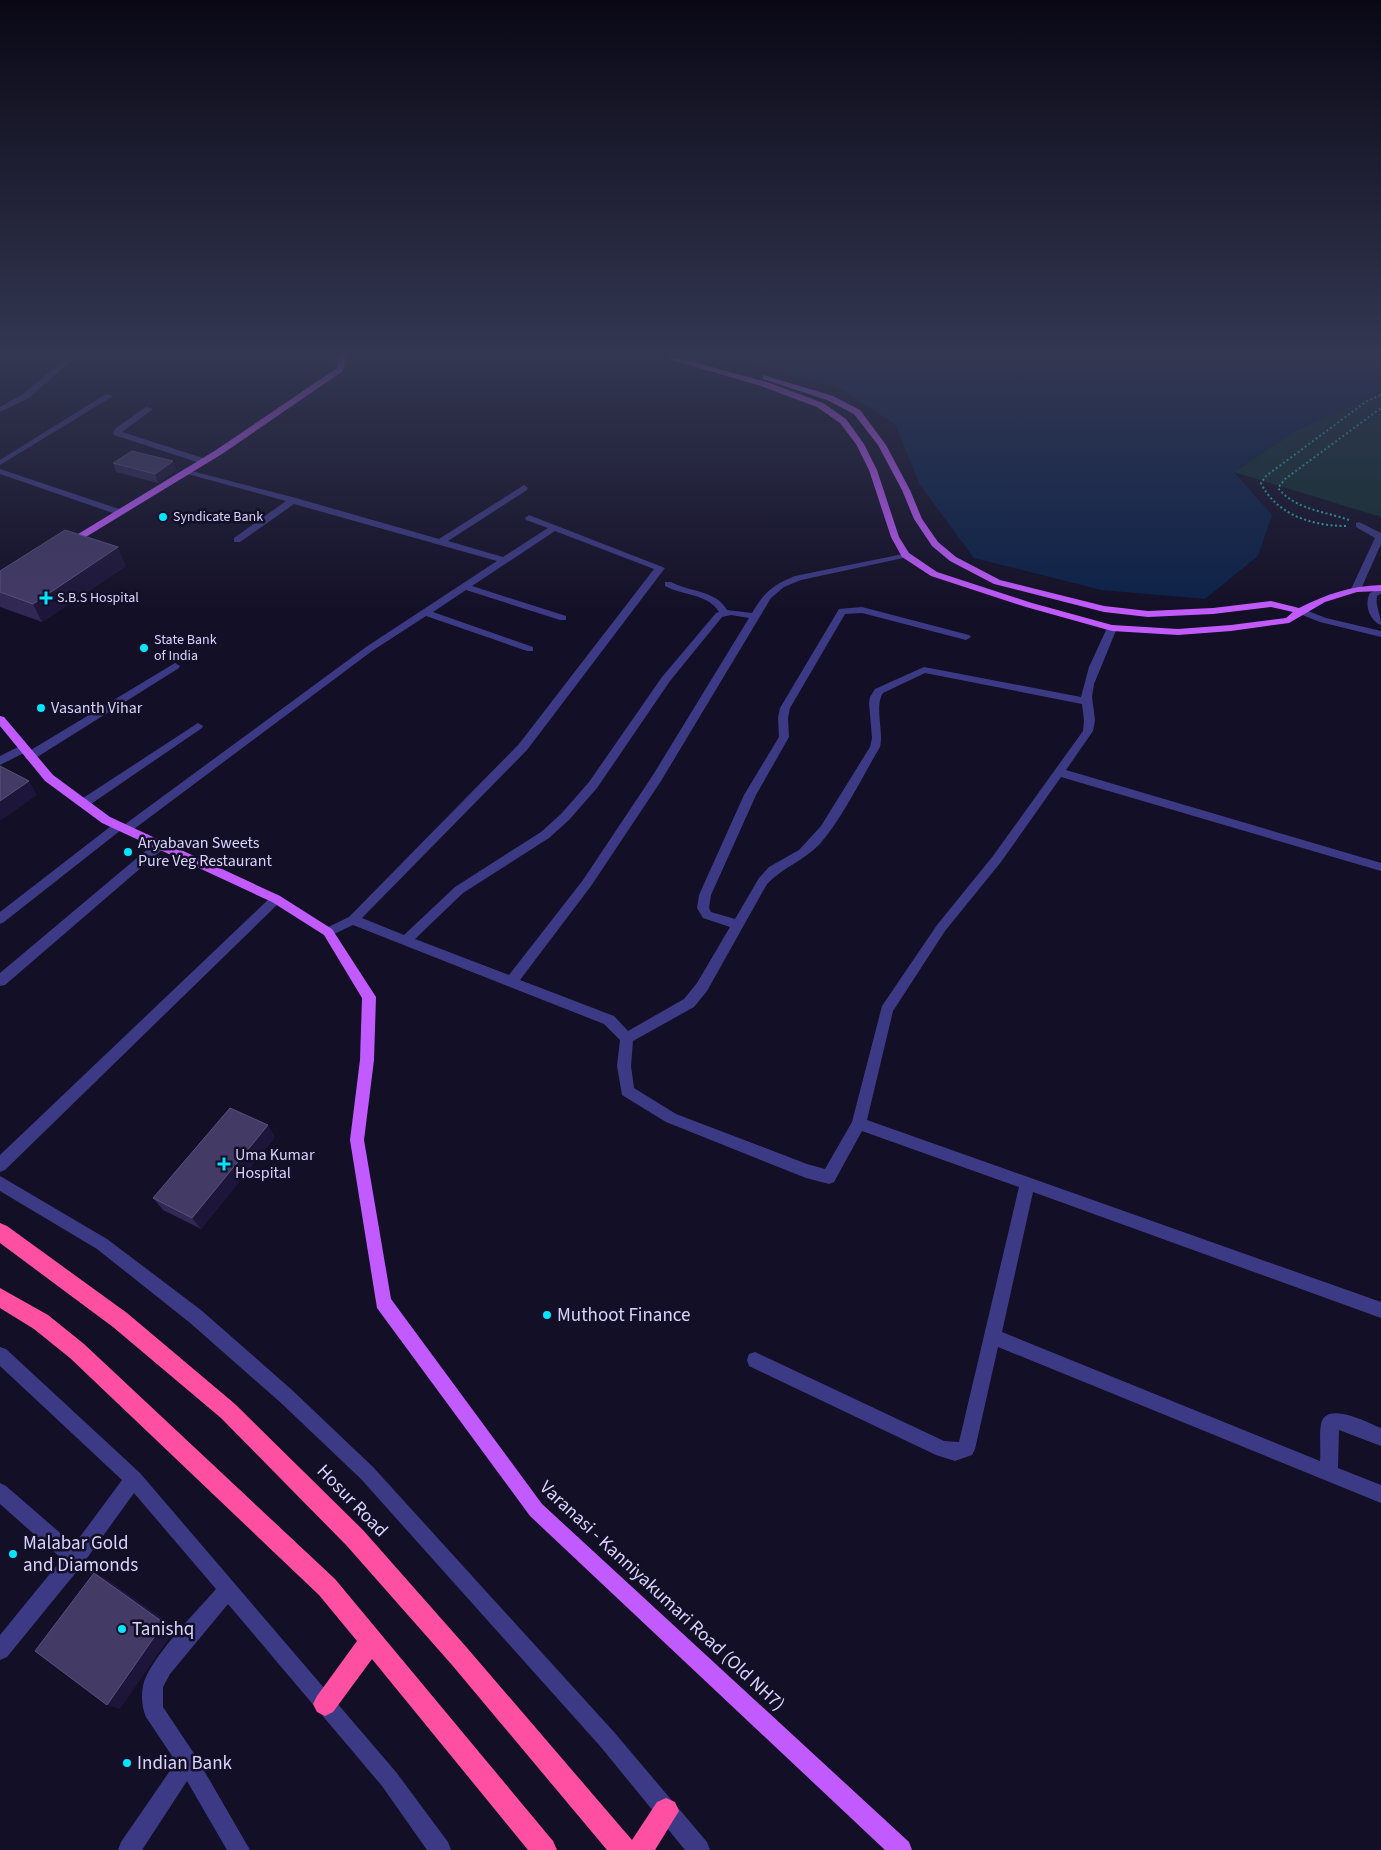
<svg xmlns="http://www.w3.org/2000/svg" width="1381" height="1850" font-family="'Source Sans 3',sans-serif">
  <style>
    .green { fill: #12302f }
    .water { fill: #0c2248 }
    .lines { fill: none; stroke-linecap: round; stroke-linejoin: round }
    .path { stroke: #2fb8b0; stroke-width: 2; stroke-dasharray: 2 2.5; stroke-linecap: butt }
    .minor { fill: #3d3a85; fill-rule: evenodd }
    .major { fill: #c25bff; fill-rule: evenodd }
    .highway { fill: #ff4fa3; fill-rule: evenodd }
    .wall { fill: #312854 }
    .shaded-wall { fill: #1d163a }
    .building { fill: #433a66; stroke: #5a527e }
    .poi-dot { fill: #00e5ff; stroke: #130f26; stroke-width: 2 }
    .labels { text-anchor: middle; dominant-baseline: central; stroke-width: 5; stroke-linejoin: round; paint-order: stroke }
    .far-poi-label { font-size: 14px; fill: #d9d4ff; stroke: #130f26; text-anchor: start }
    .poi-label { font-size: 16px; fill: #d9d4ff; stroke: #130f26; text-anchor: start }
    .near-poi-label { font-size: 19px; fill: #d9d4ff; stroke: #130f26; text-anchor: start }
    .near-street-label { font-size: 19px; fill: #d9d4ff; stroke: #130f26 }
  </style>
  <rect width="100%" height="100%" fill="#130f26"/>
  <polygon class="green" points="1381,392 1381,517 1234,472 1299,429"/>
  <polygon class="water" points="716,353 1381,353 1381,392 1299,429 1234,472 1272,515 1258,556 1205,599 1101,590 974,558 920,485 895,424 836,386"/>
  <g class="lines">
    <g class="path">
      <path d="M1349 520C1324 511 1296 510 1278 488L1285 479 1381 408"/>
      <path d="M1346 526C1313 526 1276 515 1261 483L1266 476 1367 401 1381 395"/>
    </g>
    <g class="minor">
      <polygon points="3,353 10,353 0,362 0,356"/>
      <polygon points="72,353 80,353 29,398 0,412 0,407 23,394"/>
      <polygon points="269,353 291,353 342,360 346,362 342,364"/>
      <polygon points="106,394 113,396 0,465 0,460"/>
      <polygon points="146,407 153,409 122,432 206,459 206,463 200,463 114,435 113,433 116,428"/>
      <polygon points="0,469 122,510 123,512 116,514 0,474"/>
      <path d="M184 469 296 498 439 539 524 485 528 488 527 490 448 541 503 557 548 528 526 520 525 518 529 515 665 568 527 750 362 918 404 935 455 887 541 832 561 814 589 782 662 677 716 613 719 612C709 594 681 595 665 586V582H671C689 592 716 590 727 610L752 613C765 592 772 585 795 576L908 553V557L801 580 784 587 771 598 661 781 591 886 520 980 614 1016 628 1031 684 999 697 983 730 927 703 918 697 908 699 895 744 795 779 737 778 718 780 708 839 609 862 607 969 635 971 637 966 640 862 613 845 614 790 708 788 718 789 737 756 795 711 895 709 908 711 912 735 919 759 878 769 867 799 850 821 826 870 747 872 738 869 703 870 697 875 689 924 667 1081 697 1089 667 1107 628 1109 626H1115L1117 628 1094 684 1092 697 1095 720 1093 731 1066 770 1381 863V871L1061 777 1001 862 945 931 893 1011 867 1120 1381 1302V1318L1033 1192 1002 1332 1320 1461C1321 1449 1319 1436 1321 1424 1326 1400 1368 1423 1381 1428V1446L1339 1430 1338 1468 1381 1485V1503L998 1347 975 1449 972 1455 955 1461 936 1455 749 1366 747 1360 749 1354 755 1352 944 1441 959 1442 1019 1187 862 1131 834 1182 829 1184 806 1178 666 1122 622 1095 617 1066 620 1040 604 1024 353 925 332 935H324L322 932 324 929 349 917 519 744 654 569 555 531 472 586 566 616V620H560L466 590 433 612 533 647V651H527L426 616 372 651 130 832 126 833 121 830 4 922 0 924V912L115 823 119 822 124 825 366 647 497 561 294 504 240 542H234V538L286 501 184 473ZM731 615 749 618 653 775 583 880 509 975 415 939 463 893 549 838 569 820 597 788 670 681 722 617ZM925 673 1082 704 1084 720 1083 731 993 856 937 925 882 1006 852 1122 825 1169 807 1164 676 1114 634 1088 631 1066 633 1041 694 1007 707 991 767 884C782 868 803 861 819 845 842 819 862 777 880 747 884 731 874 706 883 693Z"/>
      <polygon points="1359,522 1381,533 1381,544 1361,589 1356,592 1351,589 1375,538 1356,527 1356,523"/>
      <path d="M1381 587V594L1377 596C1375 607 1381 614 1381 625 1369 620 1364 604 1370 593Z"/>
      <polygon points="1300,608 1326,618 1381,631 1381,637 1320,622 1297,613 1295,611"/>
      <polygon points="175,663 180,666 179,668 34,759 26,759 25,756 26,753"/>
      <polygon points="198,723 203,726 202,728 88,806 80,806 78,803 80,800"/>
      <polygon points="24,744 29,748 28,751 0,765 0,756"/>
      <polygon points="160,841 164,842 166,845 164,848 5,985 0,986 0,973 156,842"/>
      <polygon points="276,894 280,896 282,899 280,902 5,1170 0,1172 0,1155 272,896"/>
      <polygon points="0,1176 107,1239 201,1310 292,1390 373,1467 614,1732 707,1842 710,1850 685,1850 600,1746 361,1479 280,1402 189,1322 97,1249 0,1191"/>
      <path d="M0 1347 6 1349 140 1473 396 1772 448 1842 451 1850H427L382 1786 228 1604 170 1674 163 1687V1707L195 1755 250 1850H227L187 1781 142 1850H118L121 1842 176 1762 146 1717C142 1708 141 1696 143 1686 148 1660 197 1611 216 1589L134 1493 82 1565 7 1657 0 1660V1635L62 1559 0 1504V1483L6 1486 74 1545 122 1480 0 1366Z"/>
    </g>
    <g class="major">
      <polygon points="340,353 347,353 343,371 222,454 71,546 65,546 65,542 216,450 337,368"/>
      <path d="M648 353H660L767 382 823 403 846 419 864 444 877 470 899 537 909 553 937 572 1032 603 1112 625 1178 629 1231 625 1286 618 1293 612 1271 607 1213 614 1148 617 1104 612 994 584 950 561 932 546 914 519 902 490 878 445 854 414 827 400 763 379V375L833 396 860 410 886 445 910 490 922 519 938 542 956 557 1000 580 1104 606 1148 611 1213 608 1271 601 1299 608C1327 594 1350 586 1381 585V591L1357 592 1325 602 1289 623 1231 631 1178 635 1112 631 1026 607 931 576 902 557 891 537 869 470 856 444 840 423 817 407 761 386Z"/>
      <polygon points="0,716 4,717 53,775 110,817 280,896 332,929 376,997 374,1060 364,1140 391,1299 542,1504 909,1842 912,1850 885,1850 530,1516 377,1308 350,1140 360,1060 362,998 324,935 272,902 102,823 45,781 0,726"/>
    </g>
    <g class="highway">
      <polygon points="0,1223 7,1226 127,1313 235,1404 363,1530 468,1649 632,1840 657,1802 666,1798 675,1802 679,1811 655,1850 607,1850 452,1665 347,1546 221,1418 113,1327 0,1243"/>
      <polygon points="0,1288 48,1315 84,1344 335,1579 553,1841 557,1850 528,1850 372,1659 333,1712 325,1716 317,1712 313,1704 317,1696 357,1641 319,1595 70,1358 34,1329 0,1308"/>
    </g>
  </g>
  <g class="wall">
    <polygon points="113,463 177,470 158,483 116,472"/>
    <polygon points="126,566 42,622 0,607 0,571"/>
    <polygon points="275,1137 201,1229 163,1210 153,1198"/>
  </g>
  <g class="shaded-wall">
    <polygon points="173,461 177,470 158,483 155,474"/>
    <polygon points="118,547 126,566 42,622 33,604"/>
    <polygon points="29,781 37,795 0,821 0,801"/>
    <polygon points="268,1125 275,1137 201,1229 192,1218"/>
    <polygon points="94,1573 107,1579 176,1628 120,1709 107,1705"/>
  </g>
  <g class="building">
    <polygon points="132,451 173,461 155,474 113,463"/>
    <polygon points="65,530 118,547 33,604 0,592 0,571"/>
    <polygon points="0,766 29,781 0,801"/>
    <polygon points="230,1108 268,1125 192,1218 153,1198"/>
    <polygon points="94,1573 164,1623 107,1705 35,1651"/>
  </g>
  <linearGradient id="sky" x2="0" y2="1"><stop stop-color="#0a0815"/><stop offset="0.58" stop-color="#333752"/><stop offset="1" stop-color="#333752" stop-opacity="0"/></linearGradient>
  <rect width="1381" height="612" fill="url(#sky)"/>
  <g class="poi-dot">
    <circle cx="163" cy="517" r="5"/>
    <path d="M43.5 590.5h5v5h5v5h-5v5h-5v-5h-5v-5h5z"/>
    <circle cx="144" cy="648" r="5"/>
    <circle cx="41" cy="708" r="5"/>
    <circle cx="128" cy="852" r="5"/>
    <path d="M221.5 1156.5h5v5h5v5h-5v5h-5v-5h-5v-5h5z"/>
    <circle cx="547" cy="1315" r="5"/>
    <circle cx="13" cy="1554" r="5"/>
    <circle cx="122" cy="1629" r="5"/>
    <circle cx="127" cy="1763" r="5"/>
  </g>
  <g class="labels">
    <g class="far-poi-label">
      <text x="173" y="517">Syndicate Bank</text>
      <text x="57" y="598">S.B.S Hospital</text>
      <text x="154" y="640">State Bank<tspan x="154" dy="16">of India</tspan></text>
    </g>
    <g class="poi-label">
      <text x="51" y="708">Vasanth Vihar</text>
      <text x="138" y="843">Aryabavan Sweets<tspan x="138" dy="18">Pure Veg Restaurant</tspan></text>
      <text x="235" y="1155">Uma Kumar<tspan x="235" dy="18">Hospital</tspan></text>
    </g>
    <g class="near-poi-label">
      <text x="557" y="1315">Muthoot Finance</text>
      <text x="23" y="1543">Malabar Gold<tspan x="23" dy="22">and Diamonds</tspan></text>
      <text x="132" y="1629">Tanishq</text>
      <text x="137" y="1763">Indian Bank</text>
    </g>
    <g class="near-street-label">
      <text transform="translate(352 1501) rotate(46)">Hosur Road</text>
      <text transform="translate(662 1596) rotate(43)">Varanasi - Kanniyakumari Road (Old NH7)</text>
    </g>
  </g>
</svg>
